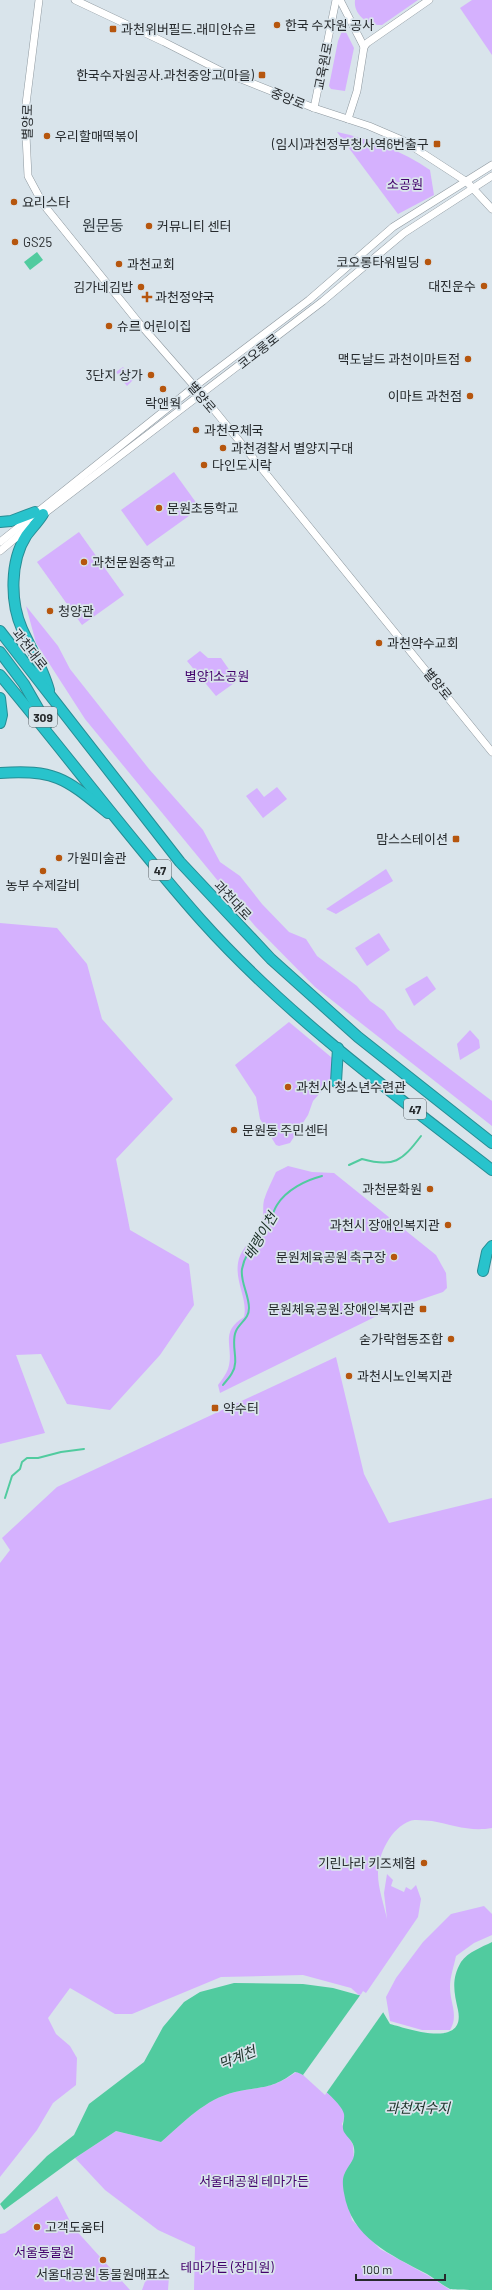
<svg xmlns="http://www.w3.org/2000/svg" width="492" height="2290" font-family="Barlow,'Noto Sans KR',sans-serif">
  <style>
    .green { fill: #d5b1fe }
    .water { fill: #51cb9f }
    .pier { fill: #d9e4eb }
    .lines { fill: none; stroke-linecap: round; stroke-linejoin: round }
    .stream { stroke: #51cb9f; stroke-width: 2 }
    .minor-casing { stroke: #8e989f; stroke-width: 8 }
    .highway-casing { stroke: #278d94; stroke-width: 12 }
    .minor { stroke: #fff; stroke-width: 7 }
    .highway { stroke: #28c3cc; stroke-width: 10 }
    .poi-dot { fill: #b6560e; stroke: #d9e4eb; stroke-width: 1.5 }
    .labels { text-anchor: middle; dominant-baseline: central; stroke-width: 3.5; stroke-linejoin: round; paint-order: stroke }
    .shield { fill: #d9e4eb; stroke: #5c6266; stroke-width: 1 }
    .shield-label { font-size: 12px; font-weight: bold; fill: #262a2d }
    .poi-label { font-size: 13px; fill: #262a2d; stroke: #d9e4eb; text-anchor: start }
    .street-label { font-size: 13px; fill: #262a2d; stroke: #d9e4eb }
    .park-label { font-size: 13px; fill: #43026c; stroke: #d9e4eb }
    .water-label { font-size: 14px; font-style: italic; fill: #1b3027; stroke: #d9e4eb }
    .quarter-label { font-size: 15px; fill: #363f45; stroke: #d9e4eb }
  </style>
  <rect width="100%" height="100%" fill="#d9e4eb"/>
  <g class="green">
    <path d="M355 0H418L382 25C369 26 353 15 355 0Z"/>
    <polygon points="472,0 492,0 492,55 460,8"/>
    <polygon points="342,31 346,32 354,48 345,91 331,89 329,86 338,41"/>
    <path d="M337 132C369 139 403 151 430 170L434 195 398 214Z"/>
    <polygon points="123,367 133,380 127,386 116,372"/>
    <polygon points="174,472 200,508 147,546 121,510"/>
    <polygon points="79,532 124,595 82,625 37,562"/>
    <polygon points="26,606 58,646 70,669 149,769 203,830 220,862 240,876 262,904 289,932 306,939 317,956 357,986 370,1001 384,1011 397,1029 492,1101 492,1126 315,987 255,926 85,719 36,643"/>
    <polygon points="200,651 208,658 221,658 237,681 216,696 187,661"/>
    <polygon points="277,787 287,799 263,818 246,796 257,788 264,797"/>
    <polygon points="386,869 393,881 336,914 326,909"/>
    <polygon points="0,923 57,928 87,964 102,1019 173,1099 116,1159 130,1230 189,1264 194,1305 160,1355 110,1410 67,1404 41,1354 16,1355 45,1433 0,1444"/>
    <polygon points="379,933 390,950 367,966 355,948"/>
    <polygon points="427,976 436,989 414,1006 405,989"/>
    <polygon points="289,1022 343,1067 313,1101 308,1115 290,1143 279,1146 276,1145 260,1119 256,1097 235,1065"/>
    <polygon points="470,1030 479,1040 480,1048 460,1060 457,1044"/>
    <path d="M288 1166 312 1172 334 1173 436 1255 446 1273 447 1288 443 1292 387 1311 220 1393 218 1385C222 1380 226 1374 228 1369 235 1347 218 1333 244 1317 248 1300 235 1282 238 1263 240 1248 255 1238 261 1224 265 1215 262 1208 264 1200 267 1190 272 1181 276 1172Z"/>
    <path d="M336 1357 364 1474 389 1523 492 1498V1828C470 1832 453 1825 432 1821 426 1821 415 1819 410 1821 391 1828 378 1854 378 1874 378 1888 384 1905 387 1919L384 1893 387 1874 393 1880 391 1886 404 1892 406 1887 411 1890 416 1885 421 1899 418 1917 366 1993 363 1991 360 1996 351 1988 303 1975 221 1977 132 2014H115L70 1988 48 2018 56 2034 70 2046 77 2058 76 2085 53 2103 37 2130 0 2177V1563L10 1550 2 1538 57 1487Z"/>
    <path d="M484 1906 492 1914V1935L474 1943 456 1956C454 1966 450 1977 450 1987 450 2003 459 2016 450 2030H422L390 2021 386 1997 396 1978 423 1942 451 1914Z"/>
    <path d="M296 2072C306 2073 344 2104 345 2115 345 2117 343 2122 342 2124L353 2145 354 2159 344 2175 343 2185 352 2220 380 2249 429 2276 450 2290H194L195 2247 158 2230 105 2190 75 2158 116 2131 161 2142C183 2123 205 2099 235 2092 261 2086 271 2090 296 2072Z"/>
    <polygon points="57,2196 73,2227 130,2290 0,2290 0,2234 5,2233"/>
    <polygon points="143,2266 153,2270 162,2277 169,2276 168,2290 142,2290 146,2279"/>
  </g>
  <g class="water">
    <polygon points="37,252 43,260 30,270 24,262"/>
    <path d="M492 1942V2290C484 2290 455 2290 450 2289 442 2285 435 2279 427 2274 391 2255 351 2238 344 2193 343 2188 342 2180 344 2175 348 2164 356 2161 354 2148 353 2141 347 2137 344 2132 341 2125 345 2121 344 2114 343 2104 307 2073 295 2072 271 2090 261 2086 235 2092 205 2099 183 2123 161 2142L116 2131 75 2158 4 2210 0 2204 47 2156 74 2135 89 2104 144 2062 163 2027 184 2002 200 1992 234 1983 303 1984 333 1988 362 1996 383 2012 390 2024C409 2029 466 2049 458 2010 454 1992 451 1979 461 1962 468 1952 482 1947 492 1942Z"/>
  </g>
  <polygon class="pier" points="361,1994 384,2011 325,2095 303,2075"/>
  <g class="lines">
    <g class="stream">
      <path d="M349 1165 362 1159C394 1168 402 1161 421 1136"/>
      <path d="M223 1385C226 1381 230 1377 232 1373 240 1361 230 1344 236 1331 240 1322 249 1319 249 1308 249 1295 240 1281 242 1269 245 1252 256 1243 265 1230 271 1222 272 1213 277 1205 286 1190 306 1180 322 1176"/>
      <polyline points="5,1498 12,1476 20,1469 22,1462 27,1458 38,1458 61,1452 84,1449"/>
    </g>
    <defs>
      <g id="minor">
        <polyline points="39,0 26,104 26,135 28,176 43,204 139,323 202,395 492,752"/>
        <polyline points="75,0 164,42 221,71 314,108 369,126 404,141 467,182 492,209"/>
        <polyline points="340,0 364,47 357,91 348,119"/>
        <polyline points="364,47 367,43 429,0"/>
        <polyline points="314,108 336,0"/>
        <polyline points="41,516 323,301 404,233 492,176"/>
        <polyline points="0,542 194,387 309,300 393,227 492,165"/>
        <polyline points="0,551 30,526"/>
      </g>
      <g id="highway">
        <path d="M43 514C38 522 31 529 26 536 10 561 10 602 22 629 31 649 43 668 49 690"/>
        <polyline points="0,522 11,521 35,512"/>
        <polyline points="0,631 180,862 271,959 358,1037 492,1143"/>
        <polyline points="0,652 24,684 47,724"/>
        <path d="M0 675C68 756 131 841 201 920 286 1015 391 1092 492 1170"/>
        <polyline points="0,698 2,715 0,723"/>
        <path d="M0 773C56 769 66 779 108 813"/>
        <polyline points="336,1082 338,1048"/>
        <polyline points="483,1271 487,1252 492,1246"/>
      </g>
    </defs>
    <use href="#minor" class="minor-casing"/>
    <use href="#highway" class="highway-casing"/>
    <use href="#minor" class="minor"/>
    <use href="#highway" class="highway"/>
  </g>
  <g class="poi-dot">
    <circle cx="277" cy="25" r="4"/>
    <rect x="109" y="25" width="8" height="8" rx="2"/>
    <rect x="258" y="71" width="8" height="8" rx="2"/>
    <circle cx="47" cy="136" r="4"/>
    <rect x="433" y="140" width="8" height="8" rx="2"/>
    <circle cx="14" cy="202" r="4"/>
    <circle cx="149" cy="226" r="4"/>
    <circle cx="15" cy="242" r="4"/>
    <circle cx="428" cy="262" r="4"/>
    <circle cx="119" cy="264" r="4"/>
    <circle cx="484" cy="286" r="4"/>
    <circle cx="141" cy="287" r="4"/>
    <path d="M145 291h4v4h4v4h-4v4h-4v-4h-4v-4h4z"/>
    <circle cx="109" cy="326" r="4"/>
    <circle cx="468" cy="359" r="4"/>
    <circle cx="151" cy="375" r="4"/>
    <circle cx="163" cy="389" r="4"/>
    <circle cx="470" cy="396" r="4"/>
    <circle cx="196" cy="430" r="4"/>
    <circle cx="223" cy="448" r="4"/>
    <circle cx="204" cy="465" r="4"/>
    <circle cx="159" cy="508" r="4"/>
    <circle cx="84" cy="562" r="4"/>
    <circle cx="50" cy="611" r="4"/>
    <circle cx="379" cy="643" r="4"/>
    <rect x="452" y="835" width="8" height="8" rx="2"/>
    <circle cx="59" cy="858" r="4"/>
    <circle cx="43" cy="871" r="4"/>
    <circle cx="288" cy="1087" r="4"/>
    <circle cx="234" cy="1130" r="4"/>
    <circle cx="430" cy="1189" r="4"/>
    <circle cx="448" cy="1225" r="4"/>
    <circle cx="394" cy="1257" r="4"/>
    <rect x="419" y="1305" width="8" height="8" rx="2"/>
    <circle cx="451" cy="1339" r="4"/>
    <circle cx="349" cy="1376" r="4"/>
    <rect x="211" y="1404" width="8" height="8" rx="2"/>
    <circle cx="424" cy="1863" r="4"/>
    <circle cx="37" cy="2227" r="4"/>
    <circle cx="103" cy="2260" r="4"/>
  </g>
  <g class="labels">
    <g class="shield">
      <rect x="29" y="707" width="28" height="20" rx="3"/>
      <rect x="149" y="860" width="22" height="20" rx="3"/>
      <rect x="404" y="1099" width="22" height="20" rx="3"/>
    </g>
    <g class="shield-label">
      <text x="43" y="717">309</text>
      <text x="160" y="870">47</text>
      <text x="415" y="1109">47</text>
    </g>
    <g class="poi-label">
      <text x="285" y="25">한국 수자원 공사</text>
      <text x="121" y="29">과천위버필드.래미안슈르</text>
      <text x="254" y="75" text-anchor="end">한국수자원공사.과천중앙고(마을)</text>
      <text x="55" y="136">우리할매떡볶이</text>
      <text x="429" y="144" text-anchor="end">(임시)과천정부청사역6번출구</text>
      <text x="22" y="202">요리스타</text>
      <text x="157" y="226">커뮤니티 센터</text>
      <text x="23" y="242">GS25</text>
      <text x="420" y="262" text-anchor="end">코오롱타워빌딩</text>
      <text x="127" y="264">과천교회</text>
      <text x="476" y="286" text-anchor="end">대진운수</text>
      <text x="133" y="287" text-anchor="end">김가네김밥</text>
      <text x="155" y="297">과천정약국</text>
      <text x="117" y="326">슈르 어린이집</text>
      <text x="460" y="359" text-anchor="end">맥도날드 과천이마트점</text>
      <text x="143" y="375" text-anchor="end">3단지 상가</text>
      <text x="462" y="396" text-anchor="end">이마트 과천점</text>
      <text x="163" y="403" text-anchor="middle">락앤웍</text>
      <text x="204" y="430">과천우체국</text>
      <text x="231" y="448">과천경찰서 별양지구대</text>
      <text x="212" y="465">다인도시락</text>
      <text x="167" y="508">문원초등학교</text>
      <text x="92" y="562">과천문원중학교</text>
      <text x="58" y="611">청양관</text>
      <text x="387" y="643">과천약수교회</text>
      <text x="448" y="839" text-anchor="end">맘스스테이션</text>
      <text x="67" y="858">가원미술관</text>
      <text x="43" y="885" text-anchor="middle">농부 수제갈비</text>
      <text x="296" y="1087">과천시 청소년수련관</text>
      <text x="242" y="1130">문원동 주민센터</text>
      <text x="422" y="1189" text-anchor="end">과천문화원</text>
      <text x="440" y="1225" text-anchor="end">과천시 장애인복지관</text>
      <text x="386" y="1257" text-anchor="end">문원체육공원 축구장</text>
      <text x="415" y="1309" text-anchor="end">문원체육공원.장애인복지관</text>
      <text x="443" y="1339" text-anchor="end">숟가락협동조합</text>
      <text x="357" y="1376">과천시노인복지관</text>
      <text x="223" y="1408">약수터</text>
      <text x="416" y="1863" text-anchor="end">기린나라 키즈체험</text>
      <text x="45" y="2227">고객도움터</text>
      <text x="103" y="2274" text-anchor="middle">서울대공원 동물원매표소</text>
    </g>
    <g class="street-label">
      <text transform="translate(323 66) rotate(-79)">교육원로</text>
      <text transform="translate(288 98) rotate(22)">중앙로</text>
      <text transform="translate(27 122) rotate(-89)">별양로</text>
      <text transform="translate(258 351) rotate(-38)">코오롱로</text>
      <text transform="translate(202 397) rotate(50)">별양로</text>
      <text transform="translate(30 649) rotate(52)">과천대로</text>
      <text transform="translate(438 684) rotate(51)">별양로</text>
      <text transform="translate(233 900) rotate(47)">과천대로</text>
    </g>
    <g class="park-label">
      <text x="405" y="184">소공원</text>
      <text x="217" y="676">별양1소공원</text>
      <text x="254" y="2181">서울대공원 테마가든</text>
      <text x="44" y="2252">서울동물원</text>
      <text x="227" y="2267">테마가든 (장미원)</text>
    </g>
    <g class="water-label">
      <text transform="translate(260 1236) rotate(-60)">배랭이천</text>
      <text transform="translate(237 2057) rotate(-22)">막계천</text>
      <text x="418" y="2107">과천저수지</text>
    </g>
    <g class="quarter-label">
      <text x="103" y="225">원문동</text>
    </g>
  </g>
  <path d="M356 2274v6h89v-6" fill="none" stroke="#262a2d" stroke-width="2"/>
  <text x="362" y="2274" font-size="12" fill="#262a2d" stroke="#d9e4eb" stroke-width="3" paint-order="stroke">100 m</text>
</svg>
